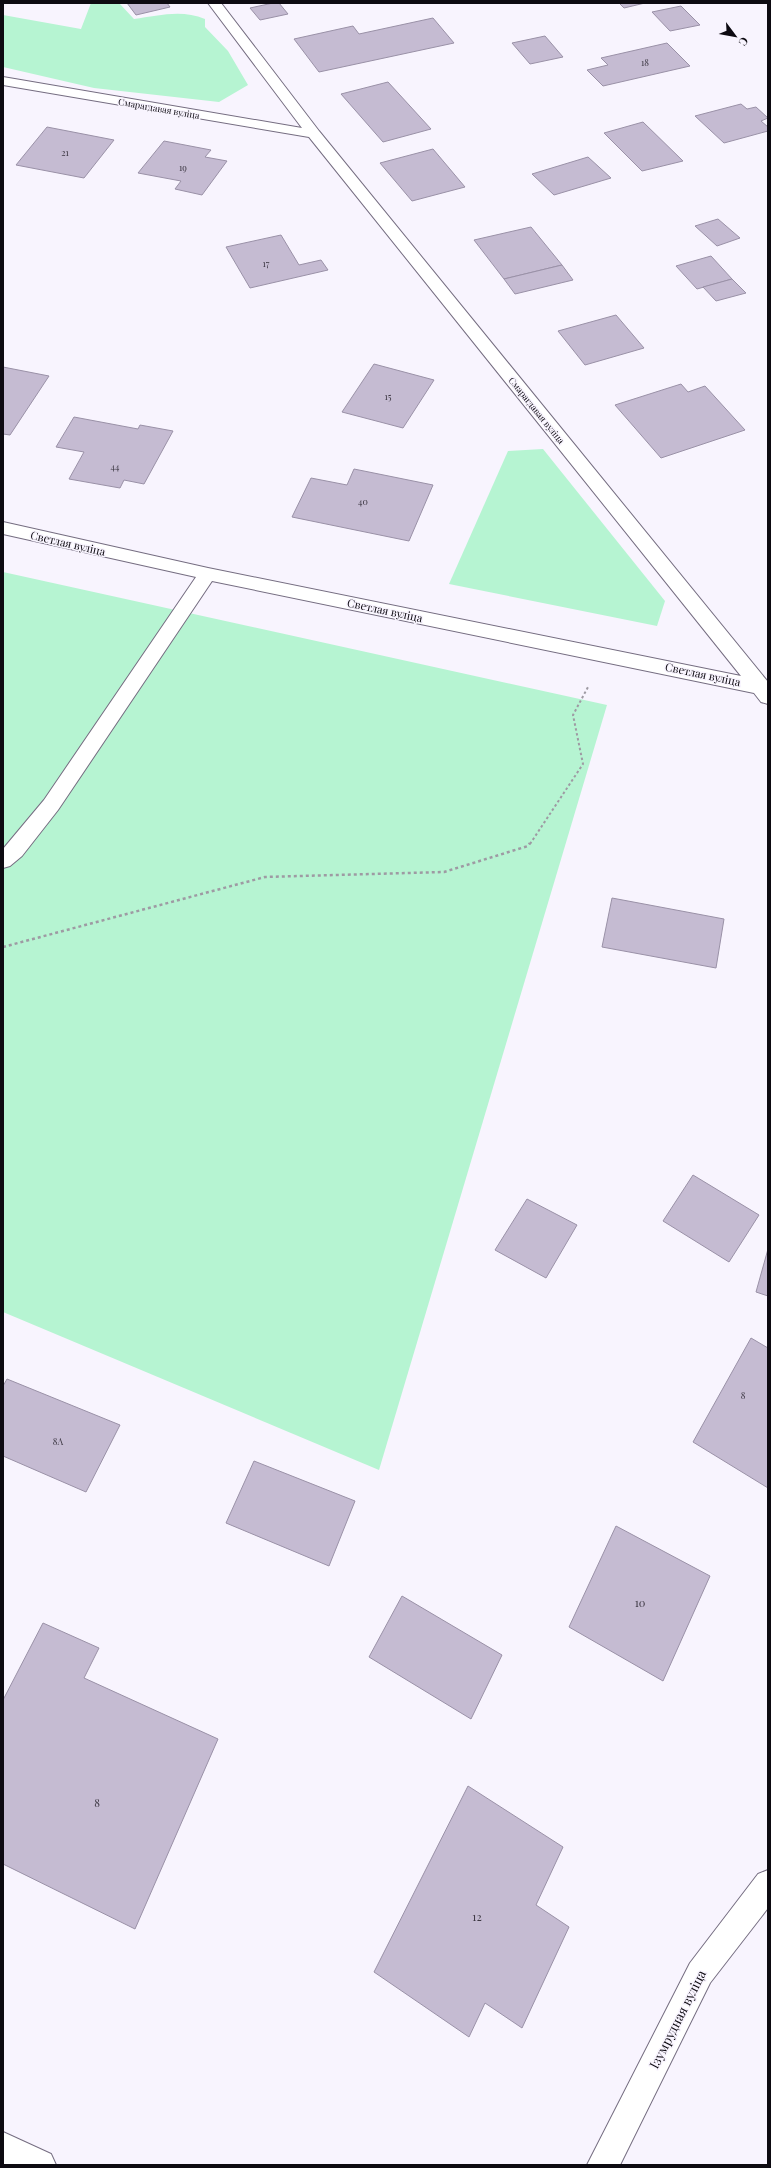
<svg xmlns="http://www.w3.org/2000/svg" width="771" height="2168" font-family="'Playfair Display',serif">
  <style>
    .green { fill: #b6f4d2 }
    .building { fill: #c5bbd2; stroke: #9a91a7 }
    .lines { fill: none; stroke-linecap: round; stroke-linejoin: round }
    .minor-casing { stroke: #756d81; stroke-width: 2 }
    .path-far1 { stroke: #9e9aa3; stroke-width: 2; stroke-dasharray: 2.5 2.5; stroke-linecap: butt }
    .path { stroke: #9e9aa3; stroke-width: 2.5; stroke-dasharray: 3 3; stroke-linecap: butt }
    .minor { fill: #fff; fill-rule: evenodd }
    .labels { text-anchor: middle; dominant-baseline: central; stroke-width: 3; stroke-linejoin: round; paint-order: stroke }
    .number-label { font-size: 9px; fill: #3b3641 }
    .far-street-label { font-size: 9px; fill: #0d0a11; stroke: #f8f4fe }
    .street-label { font-size: 11px; fill: #0d0a11; stroke: #f8f4fe }
    .near-number-label { font-size: 11px; fill: #3b3641 }
    .near-street-label { font-size: 13px; fill: #0d0a11; stroke: #f8f4fe }
  </style>
  <rect width="100%" height="100%" fill="#f8f4fe"/>
  <g class="green">
    <path d="M91 3H119L134 19C158 16 181 9 205 19V27L228 51 248 85 219 102 94 88 3 67V15L81 29Z"/>
    <polygon points="543,449 665,601 657,626 449,584 508,451"/>
    <polygon points="3,572 607,705 379,1470 3,1312"/>
  </g>
  <g class="building">
    <polygon points="127,3 167,3 170,7 136,15"/>
    <polygon points="273,3 279,3 288,14 260,20 250,8"/>
    <polygon points="619,3 645,3 624,8"/>
    <polygon points="681,6 700,25 670,31 652,12"/>
    <polygon points="433,18 454,43 319,72 294,39 353,26 359,34"/>
    <polygon points="545,36 563,57 530,64 512,43"/>
    <polygon points="667,43 690,66 603,86 587,70 608,65 601,58"/>
    <polygon points="388,82 431,129 383,142 341,94"/>
    <polygon points="741,104 747,109 756,107 768,118 761,121 768,127 768,131 724,143 695,116"/>
    <polygon points="643,122 683,161 642,171 604,133"/>
    <polygon points="47,127 114,140 84,178 16,165"/>
    <polygon points="164,141 211,150 205,157 227,161 202,195 175,189 181,181 138,173"/>
    <polygon points="433,149 465,187 412,201 380,163"/>
    <polygon points="588,157 611,178 554,195 532,174"/>
    <polygon points="718,219 740,238 717,246 695,226"/>
    <polygon points="531,227 562,265 504,279 474,240"/>
    <polygon points="281,235 299,265 321,260 328,270 250,288 226,247"/>
    <polygon points="711,256 732,279 697,289 676,266"/>
    <polygon points="562,265 573,280 515,294 504,279"/>
    <polygon points="732,279 746,293 716,301 703,287"/>
    <polygon points="616,315 644,348 585,365 558,331"/>
    <polygon points="374,364 434,380 403,428 342,412"/>
    <polygon points="3,367 49,376 10,435 3,434"/>
    <polygon points="681,384 688,392 705,386 745,430 661,458 615,405"/>
    <polygon points="74,417 138,429 140,425 173,431 144,484 124,480 120,488 69,479 84,452 56,447"/>
    <polygon points="354,469 433,485 409,541 292,517 311,478 347,485"/>
    <polygon points="612,898 724,919 716,968 602,947"/>
    <polygon points="693,1175 759,1215 729,1262 663,1221"/>
    <polygon points="527,1199 577,1225 546,1278 495,1250"/>
    <polygon points="768,1249 768,1296 756,1292"/>
    <polygon points="751,1338 768,1348 768,1488 693,1442"/>
    <polygon points="7,1379 120,1425 86,1492 3,1456 3,1386"/>
    <polygon points="254,1461 355,1501 329,1566 226,1523"/>
    <polygon points="616,1526 710,1576 663,1681 569,1627"/>
    <polygon points="402,1596 502,1655 471,1719 369,1657"/>
    <polygon points="43,1623 99,1648 84,1678 218,1739 135,1929 3,1864 3,1700"/>
    <polygon points="468,1786 563,1847 536,1905 569,1927 522,2028 485,2003 469,2037 374,1972"/>
  </g>
  <g class="lines">
    <defs>
      <g id="minor">
        <polygon points="208,3 221,3 319,131 768,682 768,704 761,702 754,693 212,581 58,810 22,856 10,866 3,868 3,849 44,800 196,577 3,534 3,522 208,568 741,676 309,137 3,85 3,77 302,128"/>
        <polygon points="768,1870 768,1908 710,1983 620,2165 587,2165 690,1963 758,1874"/>
        <polygon points="3,2132 51,2154 56,2165 3,2164"/>
      </g>
    </defs>
    <use href="#minor" class="minor-casing"/>
    <polyline class="path-far1" points="530,844 583,764 573,715 588,687"/>
    <polyline class="path" points="3,947 265,877 444,872 528,846 530,843"/>
    <use href="#minor" class="minor"/>
  </g>
  <g class="labels">
    <g class="number-label">
      <text x="645" y="62">18</text>
      <text x="65" y="152">21</text>
      <text x="183" y="167">19</text>
      <text x="266" y="263">17</text>
      <text x="388" y="396">15</text>
      <text x="115" y="466">44</text>
      <text x="363" y="501">40</text>
      <text x="743" y="1395">8</text>
      <text x="58" y="1441">8А</text>
    </g>
    <g class="far-street-label">
      <text transform="translate(159 108) rotate(10)">Смарагдавая вуліца</text>
      <text transform="translate(537 410) rotate(51)">Смарагдавая вуліца</text>
    </g>
    <g class="street-label">
      <text transform="translate(68 543) rotate(13)">Светлая вуліца</text>
      <text transform="translate(385 610) rotate(12)">Светлая вуліца</text>
      <text transform="translate(703 674) rotate(12)">Светлая вуліца</text>
    </g>
    <g class="near-number-label">
      <text x="640" y="1602">10</text>
      <text x="97" y="1802">8</text>
      <text x="477" y="1916">12</text>
    </g>
    <g class="near-street-label">
      <text transform="translate(677 2019) rotate(-63)">Ізумрудная вуліца</text>
    </g>
  </g>
  <rect width="771" height="2168" fill="none" stroke="#0d0a11" stroke-width="8"/>
  <g transform="translate(735 36) rotate(122)" stroke="#f8f4fe" stroke-width="3" paint-order="stroke">
  <path d="M0-3L7 15L0 10L-7 15Z" fill="#0d0a11"/>
  <text y="-6" font-size="11" font-weight="bold" text-anchor="middle" fill="#0d0a11">С</text>
  </g>
</svg>
